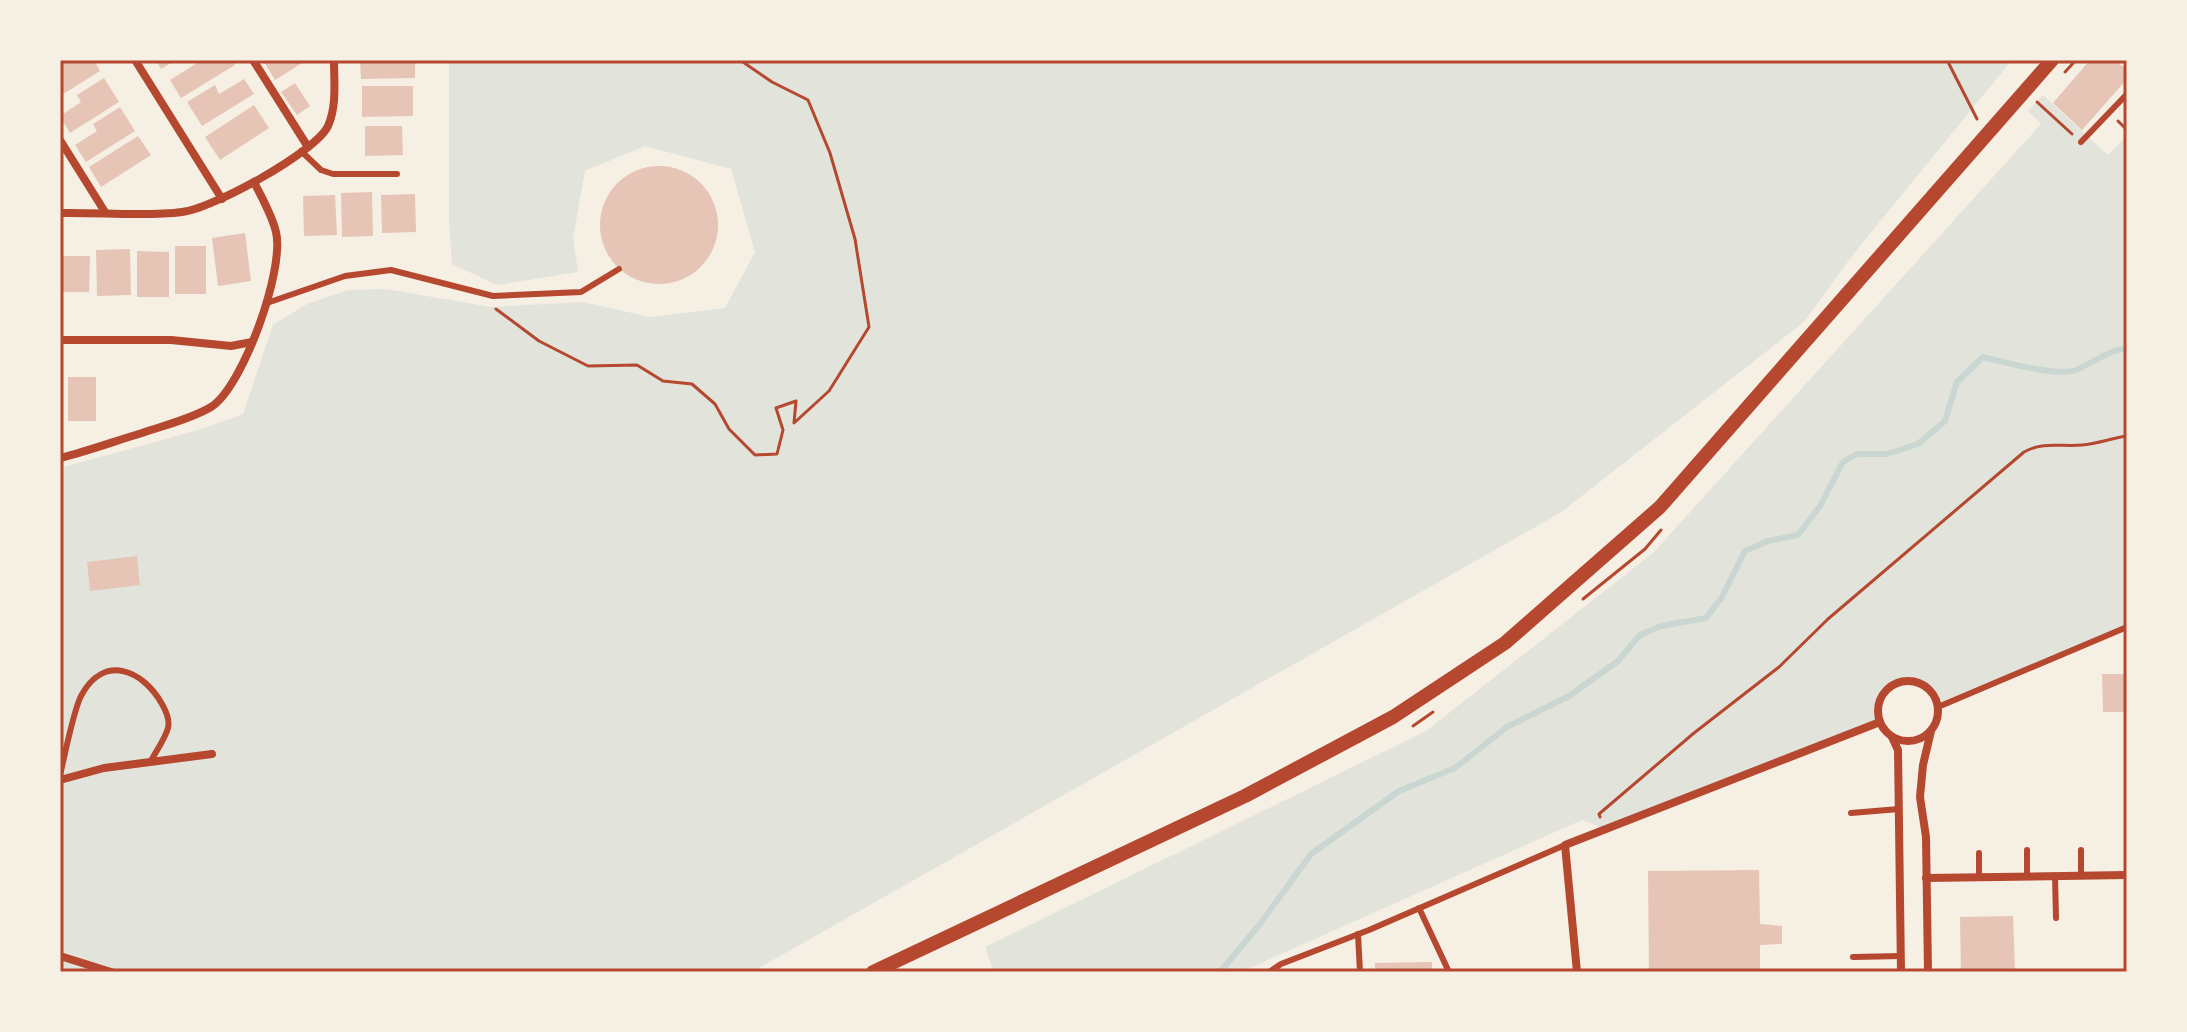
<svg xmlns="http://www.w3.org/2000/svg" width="2187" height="1032" font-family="Lato,sans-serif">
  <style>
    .green { fill: #e2e4dc }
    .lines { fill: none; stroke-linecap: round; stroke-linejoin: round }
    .stream { stroke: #c9d6d2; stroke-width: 6 }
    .building { fill: #e6c5b7 }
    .path { stroke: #b5482f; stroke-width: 3 }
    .service { stroke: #b5482f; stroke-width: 6 }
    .minor { stroke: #b5482f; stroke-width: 8 }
    .tertiary { stroke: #b5482f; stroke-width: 14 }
    .neatline { fill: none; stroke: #b5482f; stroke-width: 3 }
  </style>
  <rect width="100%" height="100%" fill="#f6efe4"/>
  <g class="green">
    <polygon points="449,60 2012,60 1855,252 1804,322 1560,513 752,972 60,972 60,468 202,429 243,414 273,325 307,304 348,290 386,289 491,307 583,302 650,317 725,308 755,252 731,169 645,146 585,171 573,238 578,272 497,285 452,264 449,221"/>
    <path d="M2043 95 2108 155 2127 136V627L1938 707C1925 662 1868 679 1880 722L1605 829 1582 820 1241 972H994L985 947 1426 731 1653 553 2041 124 2028 111Z"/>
  </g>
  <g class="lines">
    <path class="stream" d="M1220 972 1260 924 1311 854 1399 791 1455 768 1507 727 1569 696 1618 661 1640 635 1661 626 1706 618 1722 597 1745 551 1768 541 1798 535 1820 506 1843 462 1857 454H1887L1918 444 1945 421 1957 382 1983 357C2004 362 2057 377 2076 370 2093 363 2109 350 2127 348"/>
  </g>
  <g class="building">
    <polygon points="64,60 94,60 100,71 60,96 60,73 63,71 60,63"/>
    <polygon points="156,60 176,60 161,69"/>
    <polygon points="202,60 232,60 235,65 181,98 170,80"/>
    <polygon points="263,60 307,60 275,80"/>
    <polygon points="360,60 415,60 415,78 361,79"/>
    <polygon points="2090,60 2115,60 2127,70 2127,79 2082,130 2053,103"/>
    <polygon points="104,78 119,102 70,133 60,116 81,102 77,95"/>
    <polygon points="244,79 254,94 202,126 187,102 215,85 219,94"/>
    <polygon points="295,83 310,106 297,115 281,92"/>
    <polygon points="362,86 413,86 413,116 362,117"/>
    <polygon points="254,105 269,128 220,160 205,137"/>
    <polygon points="120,107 135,131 86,162 75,145 97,131 93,124"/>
    <polygon points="365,126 402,126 403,155 365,156"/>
    <polygon points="138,136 151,155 101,187 89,167"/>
    <circle cx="659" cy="225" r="59"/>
    <polygon points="372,192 373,236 342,237 341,193"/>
    <polygon points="415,194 416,232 382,233 381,195"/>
    <polygon points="335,195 337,235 304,236 303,196"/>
    <polygon points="245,233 251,281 218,286 212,238"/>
    <rect x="175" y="246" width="31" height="48"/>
    <polygon points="130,249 131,295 97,296 96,250"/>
    <polygon points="137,251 169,252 169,297 137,297"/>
    <polygon points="60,256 90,256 89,292 60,292"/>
    <rect x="68" y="377" width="28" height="44"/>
    <polygon points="137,556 140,585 90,591 87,562"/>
    <polygon points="2102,674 2127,674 2127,712 2103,712"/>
    <polygon points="1759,870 1760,924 1782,926 1782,944 1760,945 1760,972 1649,972 1648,871"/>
    <polygon points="2013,916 2015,972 1961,972 1960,917"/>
    <polygon points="1432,962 1432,972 1375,972 1375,963"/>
  </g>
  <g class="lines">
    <g class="path">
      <polyline points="1947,60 1977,119"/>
      <polyline points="2065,72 2076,60"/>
      <polyline points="2037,102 2072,134"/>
      <polyline points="2118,121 2127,130"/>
      <polyline points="496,309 539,341 588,366 637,365 663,381 692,384 715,404 729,429 755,455 777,454 783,430 776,408 796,401 794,423 829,391 869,327 855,239 830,153 808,100 772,82 740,60"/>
      <polyline points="1583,599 1645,549 1661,530"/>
      <polyline points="1413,726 1433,712"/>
      <path d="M1600 817 1599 814 1694 733 1779 667 1828 619 2024 452C2044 441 2061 447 2082 445 2097 444 2112 438 2127 436"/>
    </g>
    <g class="service">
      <polyline points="2081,142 2127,94"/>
      <polyline points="301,151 321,170 333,174 397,174"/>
      <polyline points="267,303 345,276 391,270 493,296 581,292 619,269"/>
      <polyline points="1938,707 2127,627"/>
      <path d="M60 775C65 755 73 712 81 696 104 653 143 670 162 704 166 711 170 720 168 728 165 739 156 751 151 761"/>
      <polyline points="1851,813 1899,809"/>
      <polyline points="2027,850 2027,876"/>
      <polyline points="2081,850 2081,875"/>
      <polyline points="1979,853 1979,877"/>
      <polyline points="2055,876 2056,918"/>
      <polyline points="1419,908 1449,972"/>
      <polyline points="1358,934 1360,972"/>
      <polyline points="1853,957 1901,956"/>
      <polyline points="1269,972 1281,964 1369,930 1565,845"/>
    </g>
    <g class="minor">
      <polyline points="135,60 222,199"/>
      <polyline points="253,60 308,147"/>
      <polyline points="60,140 105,212"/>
      <path d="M60 213C98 212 146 217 182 212 212 209 316 152 328 126 337 106 334 82 334 60"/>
      <polyline points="60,340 171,340 231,346 252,342"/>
      <path d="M60 458C88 451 115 441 142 433 165 425 191 419 211 407 243 387 285 269 276 232 272 215 262 198 254 182"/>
      <circle cx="1908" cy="711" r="30"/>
      <polyline points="1892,737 1898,750 1901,972"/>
      <polyline points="60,780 104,768 212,754"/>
      <polyline points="1926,878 2127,875"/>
      <polyline points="60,956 111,972"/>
      <polyline points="1577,972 1565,845 1880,722"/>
      <polyline points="1928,972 1926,837 1920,797 1923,765 1931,731"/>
    </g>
    <polyline class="tertiary" points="873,972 1245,796 1393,717 1505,643 1660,507 2052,60"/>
  </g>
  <rect width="2187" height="1032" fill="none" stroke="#f6efe4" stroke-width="124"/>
  <rect x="62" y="62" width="2063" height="908" class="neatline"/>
</svg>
